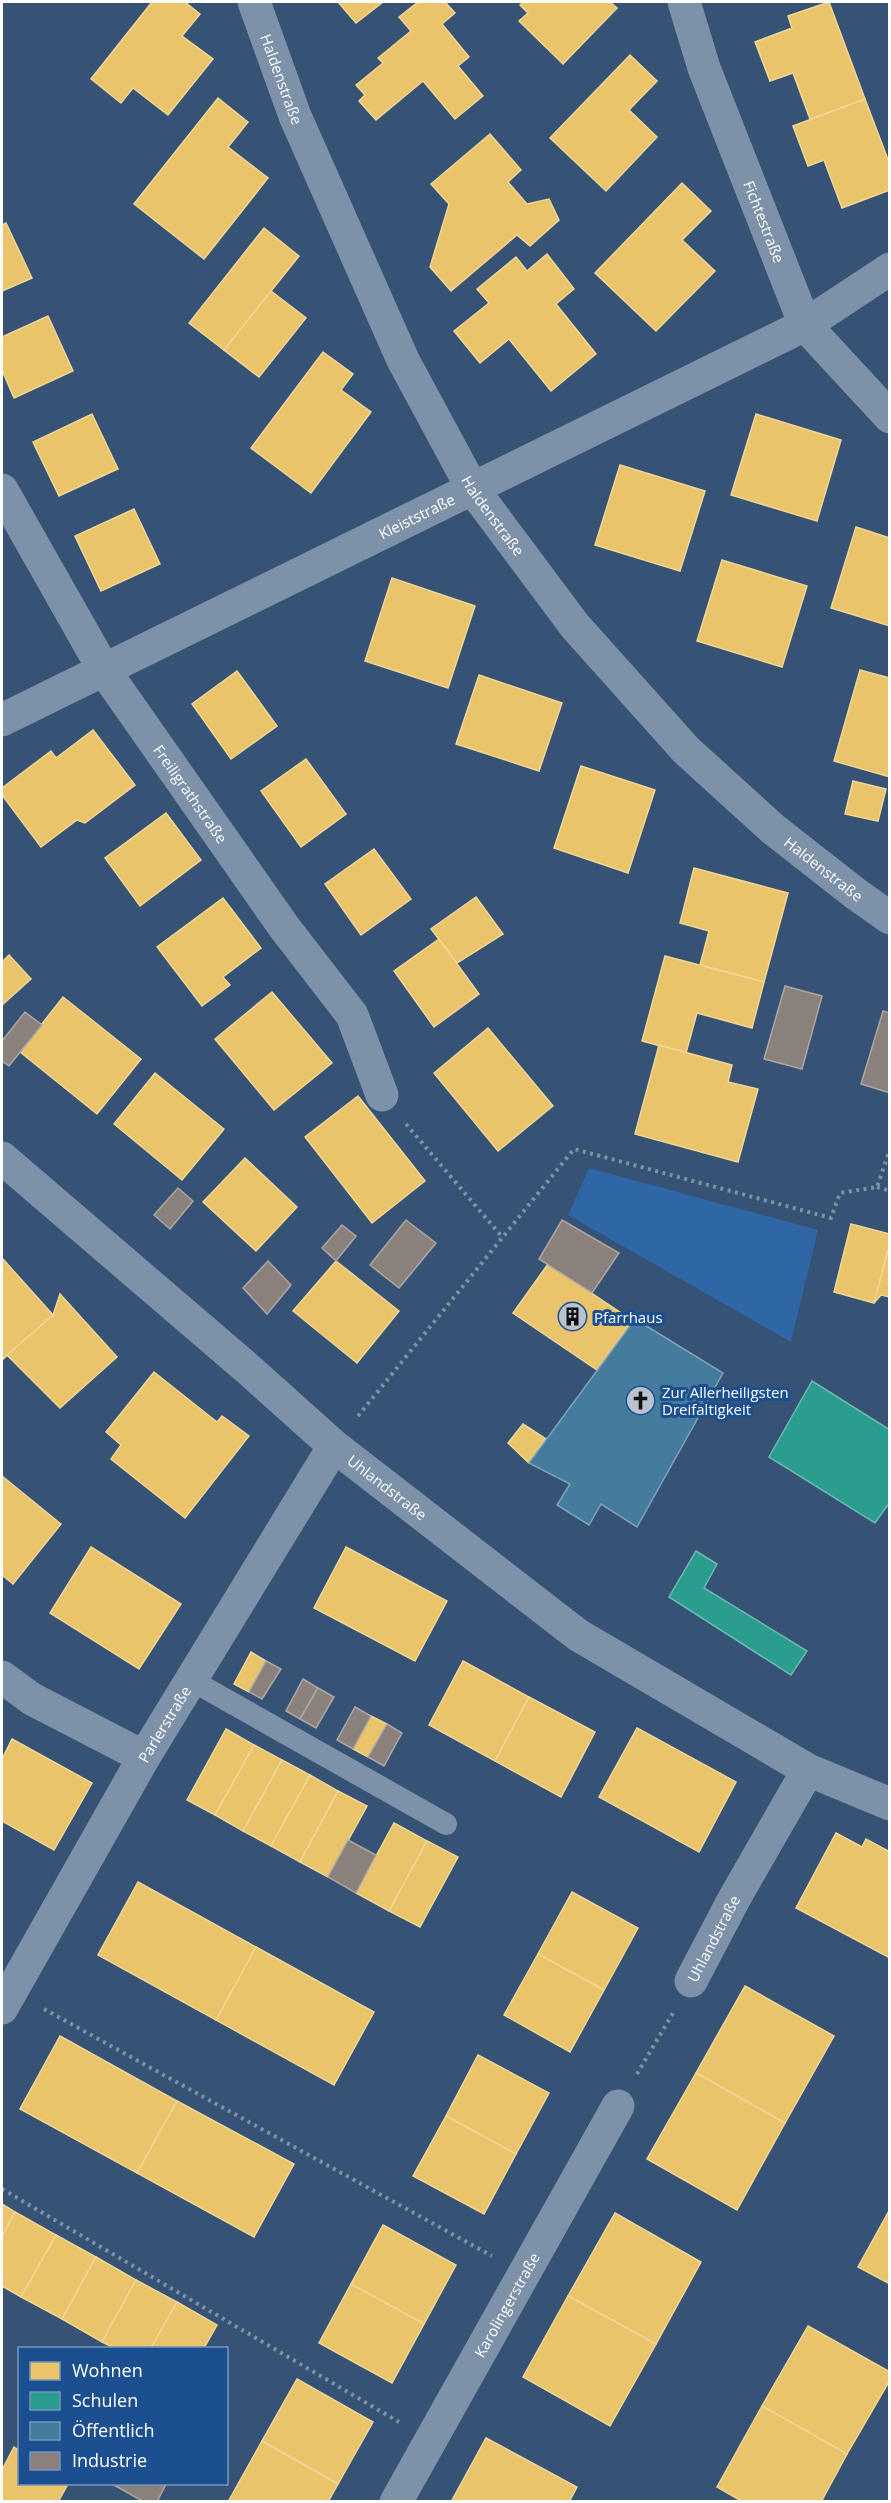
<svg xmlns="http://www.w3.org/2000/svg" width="891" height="2503" font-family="'Open Sans',sans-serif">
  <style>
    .green { fill: #2f66a5 }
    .homes { fill: #e9c46a; stroke: #f0d697; stroke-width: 1.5 }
    .schools { fill: #2a9d8f; stroke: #6abab1; stroke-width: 1.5 }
    .public { fill: #457b9d; stroke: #7da3ba; stroke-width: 1.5 }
    .industry { fill: #8a817c; stroke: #ada7a3; stroke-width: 1.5 }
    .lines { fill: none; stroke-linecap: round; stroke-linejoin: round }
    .path { stroke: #7d92a8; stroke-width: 4; stroke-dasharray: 3 4.5; stroke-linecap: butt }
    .service { stroke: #7d92a8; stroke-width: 22 }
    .minor { stroke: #7d92a8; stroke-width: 33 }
    .labels { text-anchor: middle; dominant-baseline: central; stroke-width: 6; stroke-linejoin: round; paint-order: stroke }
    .street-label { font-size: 15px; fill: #fff; stroke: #1b4f8f }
    .poi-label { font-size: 15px; fill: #fff; stroke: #1b4f8f; text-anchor: start }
  </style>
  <rect width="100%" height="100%" fill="#365274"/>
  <polygon class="green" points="589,1168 818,1230 791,1342 568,1215"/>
  <g class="homes">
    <polygon points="152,2 185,2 200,14 182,36 213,59 168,115 133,88 121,103 91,79"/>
    <polygon points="338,2 383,2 356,23"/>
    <polygon points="418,2 445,2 455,13 442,24 469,57 458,66 483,96 455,119 423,81 376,120 359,101 365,95 356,85 383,63 378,58 411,31 399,17"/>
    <polygon points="524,2 610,2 617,8 563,64 519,21 528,13 520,5"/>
    <polygon points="829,2 865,99 810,119 793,73 770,81 755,42 792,28 788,16"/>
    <polygon points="630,55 657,81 629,110 657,137 606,191 550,138"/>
    <polygon points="218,98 248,122 228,147 268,178 204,259 134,204"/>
    <polygon points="865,99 890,165 890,190 842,208 824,160 808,166 793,126"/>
    <polygon points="490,134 521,170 508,182 527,204 549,199 559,220 530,246 517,235 451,291 430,267 449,204 431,184"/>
    <polygon points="682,183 711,211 682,240 715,271 656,331 595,273"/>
    <polygon points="6,223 32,278 2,291 2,225"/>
    <polygon points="264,228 299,256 224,350 189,323"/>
    <polygon points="547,254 574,289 556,304 596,354 551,391 509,339 480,363 454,331 489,303 477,289 516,257 527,271"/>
    <polygon points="271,291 306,318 259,377 224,350"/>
    <polygon points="48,316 73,371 14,398 2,370 2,337"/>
    <polygon points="323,352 353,374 341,390 371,412 311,493 251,448"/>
    <polygon points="92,414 118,469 59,496 33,442"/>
    <polygon points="756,414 841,440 817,521 731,495"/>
    <polygon points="620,465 705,491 680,571 595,545"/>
    <polygon points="134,509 160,564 101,591 75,536"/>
    <polygon points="856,527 890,538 890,626 831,608"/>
    <polygon points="722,560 807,586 782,667 697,641"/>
    <polygon points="392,578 475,606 448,688 365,661"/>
    <polygon points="860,670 890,678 890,777 834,761"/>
    <polygon points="237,671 277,726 231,759 192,704"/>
    <polygon points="479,675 562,703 539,771 456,744"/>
    <polygon points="93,730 135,785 85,823 77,820 41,847 2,795 2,788 51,751 56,758"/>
    <polygon points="306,759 346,814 301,847 261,791"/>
    <polygon points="581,766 655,790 628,873 554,848"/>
    <polygon points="853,781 886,789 878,821 845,814"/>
    <polygon points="166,813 201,860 140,906 105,858"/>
    <polygon points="374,849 411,899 361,935 325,884"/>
    <polygon points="694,868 788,893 764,982 700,965 709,931 680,923"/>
    <polygon points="476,897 503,934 457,963 431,929"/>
    <polygon points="223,898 261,948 223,977 230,985 202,1006 157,947"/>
    <polygon points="439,939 479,994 434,1027 394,971"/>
    <polygon points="9,955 31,979 2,1005 2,962"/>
    <polygon points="665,956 764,982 752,1028 697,1013 686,1053 642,1041"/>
    <polygon points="272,992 332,1063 274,1110 215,1039"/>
    <polygon points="63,997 141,1059 97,1114 20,1052"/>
    <polygon points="488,1028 553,1106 498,1151 434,1073"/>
    <polygon points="659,1045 732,1065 728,1082 758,1089 738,1162 635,1134"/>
    <polygon points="155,1073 224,1129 182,1180 114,1124"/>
    <polygon points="358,1096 425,1181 372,1223 305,1137"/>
    <polygon points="245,1158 297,1207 256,1251 203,1202"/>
    <polygon points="851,1224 890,1234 890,1243 874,1303 834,1292"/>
    <polygon points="890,1243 890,1297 881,1295 874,1303"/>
    <polygon points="2,1258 53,1315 2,1360"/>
    <polygon points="336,1261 399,1311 357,1363 293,1311"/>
    <polygon points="548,1264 633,1321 597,1370 513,1313"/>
    <polygon points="60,1294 117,1357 60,1408 7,1355 53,1315"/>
    <polygon points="154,1372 217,1422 222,1416 249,1436 185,1518 111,1459 121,1445 106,1432"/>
    <polygon points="523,1424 546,1439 529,1463 508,1443"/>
    <polygon points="2,1476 61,1524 13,1584 2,1575"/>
    <polygon points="91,1547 181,1604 139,1669 50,1613"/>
    <polygon points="346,1547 447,1601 415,1661 314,1608"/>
    <polygon points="251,1652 266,1661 249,1692 234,1684"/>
    <polygon points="463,1661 529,1697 495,1761 429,1725"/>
    <polygon points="529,1697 595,1732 561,1797 495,1761"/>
    <polygon points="371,1716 387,1724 368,1757 353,1749"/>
    <polygon points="637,1728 736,1782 699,1852 599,1797"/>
    <polygon points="226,1729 254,1745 215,1815 187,1800"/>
    <polygon points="12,1739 92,1783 54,1850 2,1821 2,1759"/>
    <polygon points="254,1745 282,1760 243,1831 215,1815"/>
    <polygon points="282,1760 310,1775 271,1846 243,1831"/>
    <polygon points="310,1775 338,1791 300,1862 271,1846"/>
    <polygon points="338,1791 367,1806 328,1877 300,1862"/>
    <polygon points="394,1823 427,1841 389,1911 356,1893"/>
    <polygon points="836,1833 862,1847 866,1839 890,1852 890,1958 796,1908"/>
    <polygon points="427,1841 458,1857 420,1927 389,1911"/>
    <polygon points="138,1882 256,1947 216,2020 98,1955"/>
    <polygon points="572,1892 638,1928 604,1990 538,1954"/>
    <polygon points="256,1947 374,2012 334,2085 216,2020"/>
    <polygon points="538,1954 604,1990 570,2052 504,2015"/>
    <polygon points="745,1986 834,2036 785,2123 696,2073"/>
    <polygon points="60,2036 177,2101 137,2173 20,2109"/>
    <polygon points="478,2055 549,2093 516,2154 446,2116"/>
    <polygon points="696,2073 785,2123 737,2210 647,2159"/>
    <polygon points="177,2101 294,2164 254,2237 137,2173"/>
    <polygon points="446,2116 516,2154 484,2214 413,2176"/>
    <polygon points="2,2204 15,2212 2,2237"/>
    <polygon points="890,2209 890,2284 858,2267"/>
    <polygon points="15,2212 56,2235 21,2297 2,2286 2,2237"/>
    <polygon points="615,2213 701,2262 656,2344 568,2296"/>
    <polygon points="383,2225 456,2265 424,2324 351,2284"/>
    <polygon points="56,2235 96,2257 62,2319 21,2297"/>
    <polygon points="96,2257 136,2280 102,2342 62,2319"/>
    <polygon points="136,2280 177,2302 151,2348 114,2348 102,2342"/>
    <polygon points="351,2284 424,2324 392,2383 319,2343"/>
    <polygon points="568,2296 656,2344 610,2426 523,2377"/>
    <polygon points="177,2302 217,2325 204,2348 151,2348"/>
    <polygon points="808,2326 890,2372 890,2380 847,2454 762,2406"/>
    <polygon points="297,2379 373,2422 338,2484 262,2441"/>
    <polygon points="762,2406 847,2454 821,2502 743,2502 717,2487"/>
    <polygon points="486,2438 577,2487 569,2502 451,2502"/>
    <polygon points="262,2441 338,2484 328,2502 228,2502"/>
    <polygon points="14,2447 20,2451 20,2484 68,2484 58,2502 2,2502 2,2470"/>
  </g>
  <g class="schools">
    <polygon points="812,1381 890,1430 890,1502 875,1523 769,1457"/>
    <polygon points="696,1551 717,1564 704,1588 807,1651 791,1675 669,1597"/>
  </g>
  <polygon class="public" points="635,1319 723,1373 637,1527 601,1504 589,1525 557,1505 570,1484 529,1463"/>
  <g class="industry">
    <polygon points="785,986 822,996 802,1069 764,1059"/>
    <polygon points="883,1011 890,1013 890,1093 861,1084"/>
    <polygon points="25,1012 42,1025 9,1066 2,1061 2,1041"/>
    <polygon points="178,1188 193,1201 170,1229 154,1215"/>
    <polygon points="406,1220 436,1243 399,1288 370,1265"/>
    <polygon points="562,1220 619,1253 592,1293 539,1259"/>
    <polygon points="342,1225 356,1236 336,1261 322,1248"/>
    <polygon points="268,1261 291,1285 267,1314 243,1288"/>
    <polygon points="266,1661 281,1669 262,1699 249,1692"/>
    <polygon points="303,1679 318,1688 300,1719 286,1711"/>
    <polygon points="318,1688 334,1697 316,1728 300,1719"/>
    <polygon points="355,1707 371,1716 353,1749 337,1740"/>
    <polygon points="387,1724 402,1733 384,1766 368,1757"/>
    <polygon points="348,1840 376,1855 356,1893 328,1877"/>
    <polygon points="112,2484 166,2484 157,2502 144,2502"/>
  </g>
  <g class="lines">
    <g class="path">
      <polyline points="406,1124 503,1238"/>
      <polyline points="877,1187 890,1191"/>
      <polyline points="358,1416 574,1149 831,1218 840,1193 877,1187 890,1149"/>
      <polyline points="44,2009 492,2256"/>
      <polyline points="637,2074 673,2013"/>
      <polyline points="2,2189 399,2422"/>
    </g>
    <polyline class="service" points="191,1680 446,1824"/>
    <g class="minor">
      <path id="s1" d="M254 2 295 116 403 360 472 488 575 626 686 750 773 829 856 894 890 918"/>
      <path id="s2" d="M684 2 704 68 805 325 890 417"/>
      <path id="s3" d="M2 490 104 670 284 927 352 1015 382 1095"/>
      <path id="s4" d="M2 720 805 325 890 269"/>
      <path id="s5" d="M2 1158 248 1369 334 1446 578 1635 808 1770 890 1804"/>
      <polyline points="2,1677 32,1699 144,1757"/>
      <path id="s6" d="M691 1981 734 1899 808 1770"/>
      <path id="s7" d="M2 2008 144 1757 334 1446"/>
      <path id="s8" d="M396 2502 618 2106"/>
    </g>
  </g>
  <defs>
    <symbol id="building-disc" viewBox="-11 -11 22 22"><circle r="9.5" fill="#b9c2ce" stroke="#1b4f8f"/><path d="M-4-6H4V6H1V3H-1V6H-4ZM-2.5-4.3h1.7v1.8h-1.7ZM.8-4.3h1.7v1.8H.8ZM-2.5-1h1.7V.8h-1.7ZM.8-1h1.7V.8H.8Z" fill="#111"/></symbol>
    <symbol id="church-disc" viewBox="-11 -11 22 22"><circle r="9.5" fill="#b9c2ce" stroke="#1b4f8f"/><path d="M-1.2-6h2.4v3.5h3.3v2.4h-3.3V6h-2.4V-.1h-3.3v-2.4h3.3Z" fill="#111"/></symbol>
  </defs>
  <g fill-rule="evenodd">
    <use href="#building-disc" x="556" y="1300" width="33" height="33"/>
    <use href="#church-disc" x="624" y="1384" width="33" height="33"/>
  </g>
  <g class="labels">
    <g class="street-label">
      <text stroke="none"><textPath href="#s1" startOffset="82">Haldenstraße</textPath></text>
      <text stroke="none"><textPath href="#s2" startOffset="234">Fichtestraße</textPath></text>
      <text stroke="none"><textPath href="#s1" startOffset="568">Haldenstraße</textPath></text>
      <text stroke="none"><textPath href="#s4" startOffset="462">Kleiststraße</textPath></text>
      <text stroke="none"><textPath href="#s3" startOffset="358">Freiligrathstraße</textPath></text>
      <text stroke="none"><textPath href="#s1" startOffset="1054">Haldenstraße</textPath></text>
      <text stroke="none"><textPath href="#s5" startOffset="507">Uhlandstraße</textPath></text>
      <text stroke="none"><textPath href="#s7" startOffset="327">Parlerstraße</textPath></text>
      <text stroke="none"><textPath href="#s6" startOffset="48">Uhlandstraße</textPath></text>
      <text stroke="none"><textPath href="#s8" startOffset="226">Karolingerstraße</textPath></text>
    </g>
    <g class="poi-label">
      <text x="594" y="1317">Pfarrhaus</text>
      <text x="662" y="1392">Zur Allerheiligsten<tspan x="662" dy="17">Dreifaltigkeit</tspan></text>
    </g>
  </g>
  <rect width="891" height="2503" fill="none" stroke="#ffffff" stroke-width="6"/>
  <rect x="18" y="2347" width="210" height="138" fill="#1b4f8f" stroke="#7695bc" stroke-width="1.5"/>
  <rect x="30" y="2362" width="30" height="18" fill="#e9c46a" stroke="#7695bc" stroke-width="1.5"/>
  <text x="72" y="2377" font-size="18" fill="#ffffff">Wohnen</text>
  <rect x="30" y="2392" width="30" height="18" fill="#2a9d8f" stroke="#7695bc" stroke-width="1.5"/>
  <text x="72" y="2407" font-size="18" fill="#ffffff">Schulen</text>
  <rect x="30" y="2422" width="30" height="18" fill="#457b9d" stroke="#7695bc" stroke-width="1.5"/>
  <text x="72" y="2437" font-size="18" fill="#ffffff">Öffentlich</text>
  <rect x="30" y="2452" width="30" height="18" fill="#8a817c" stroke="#7695bc" stroke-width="1.5"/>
  <text x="72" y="2467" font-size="18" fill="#ffffff">Industrie</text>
</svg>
